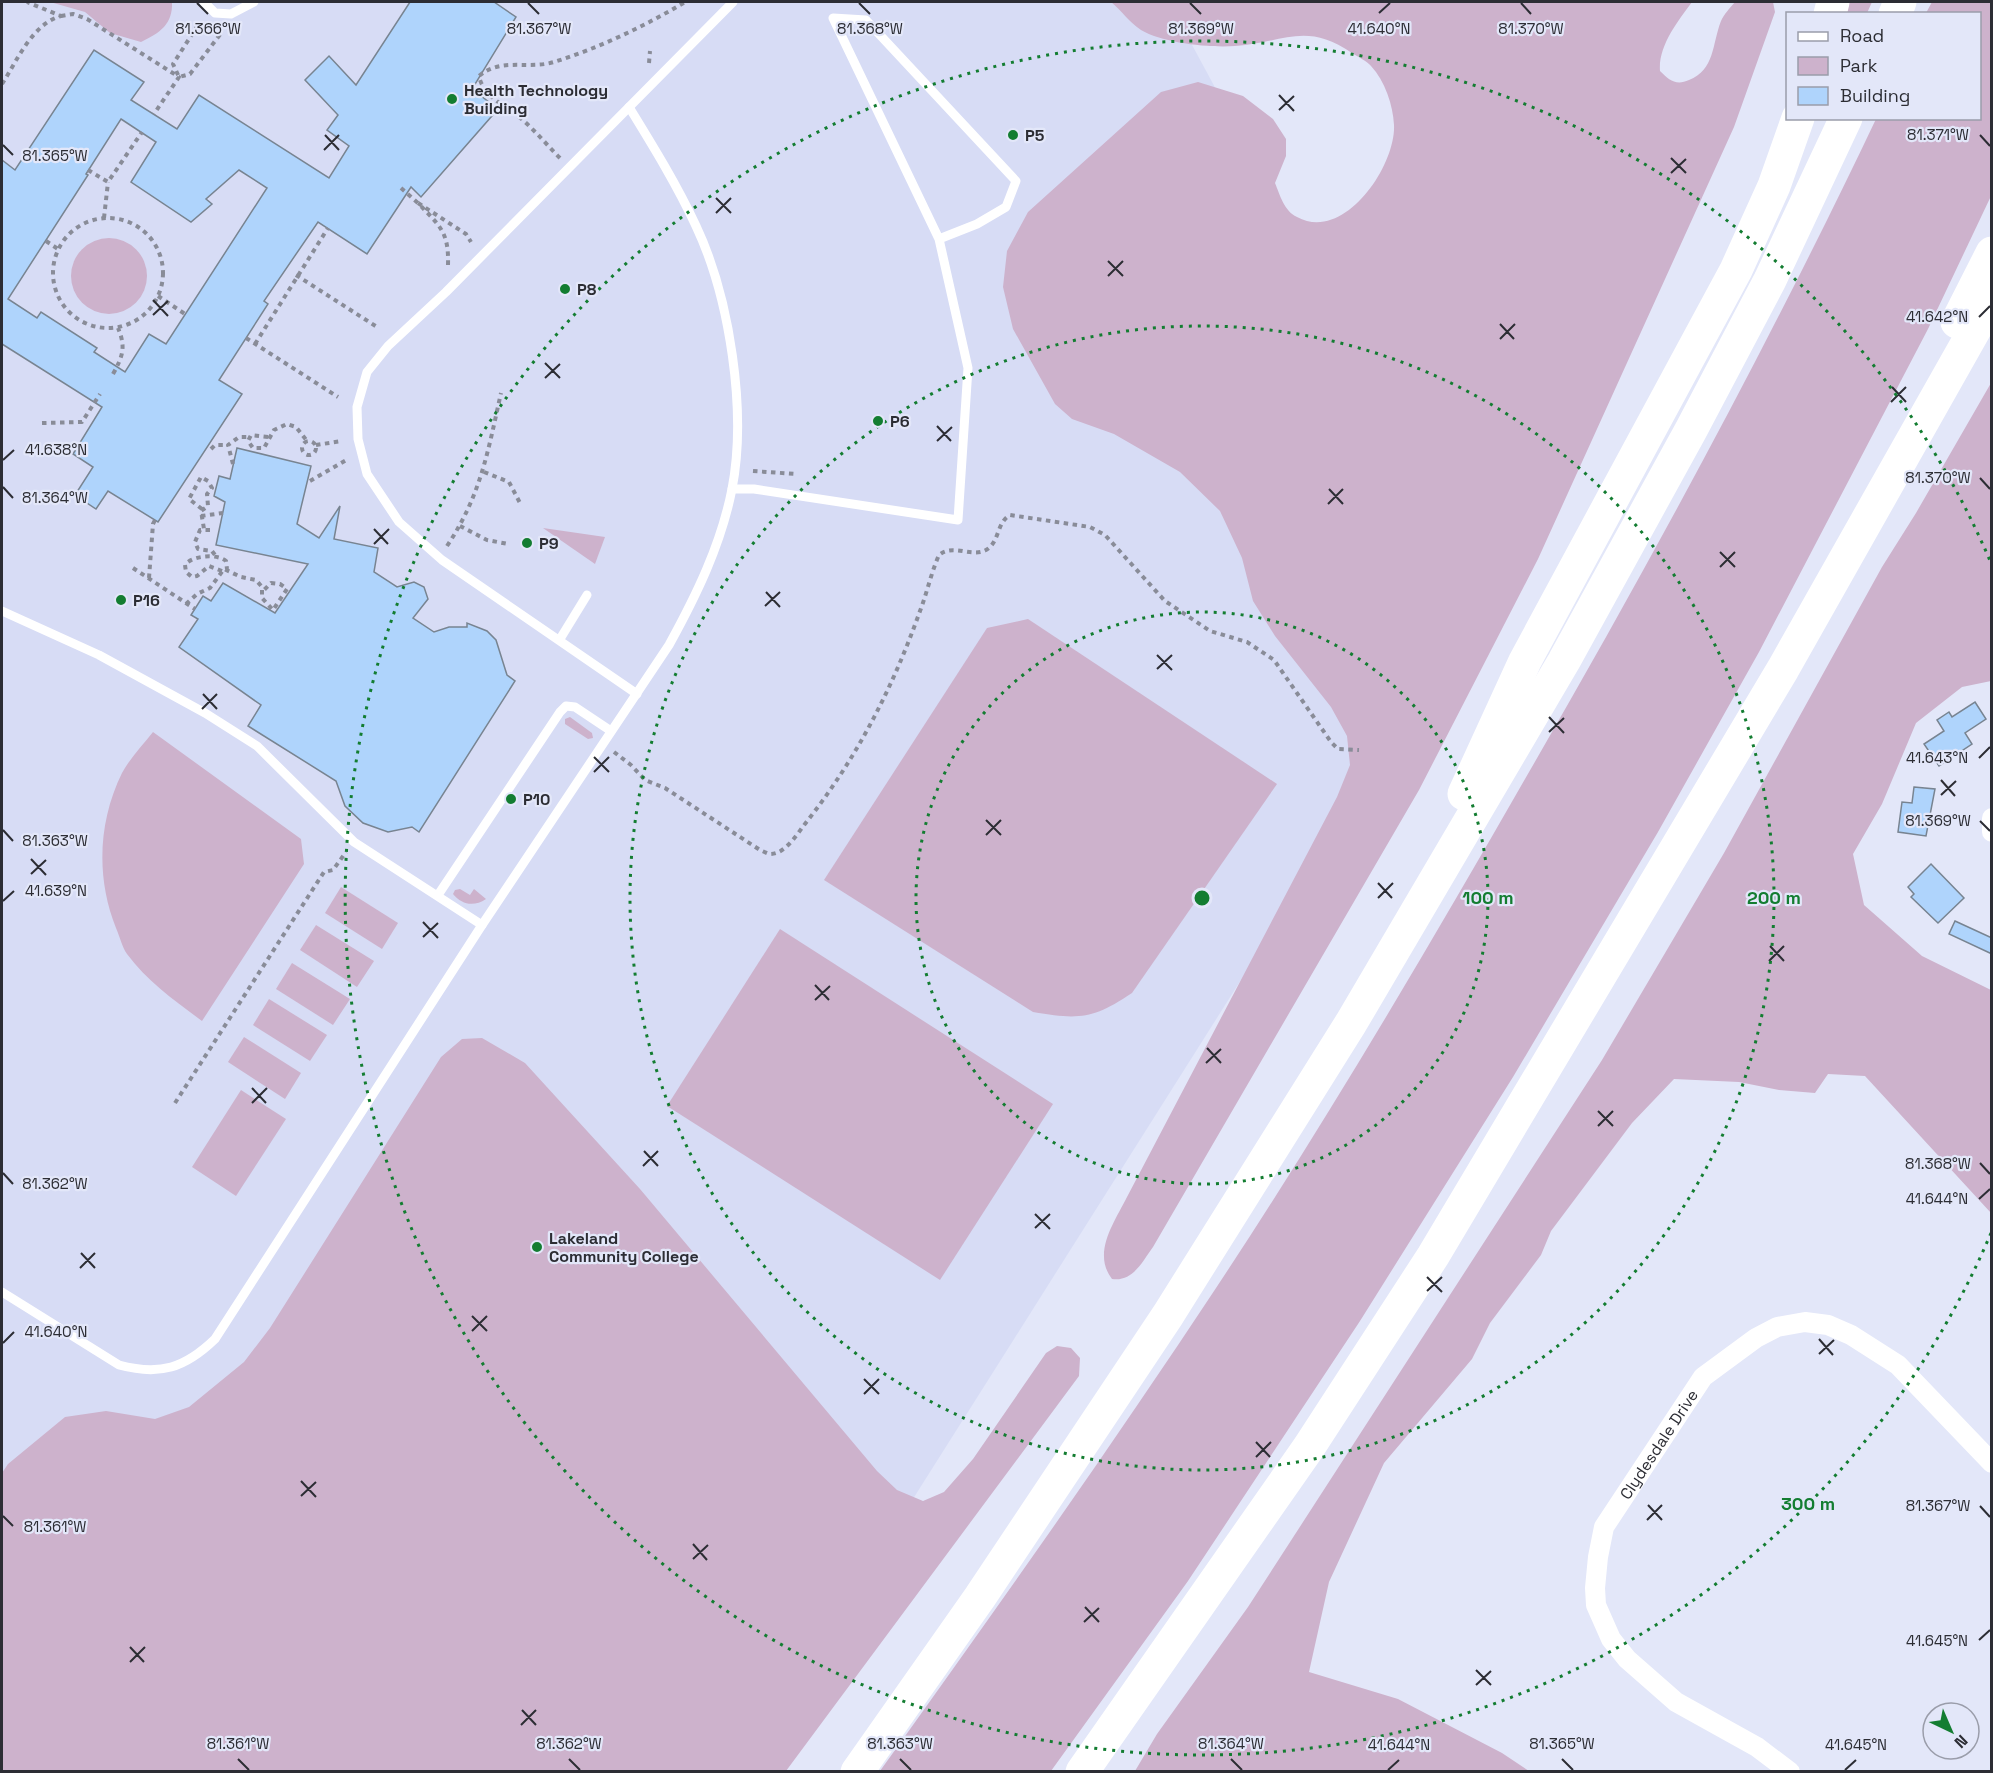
<svg xmlns="http://www.w3.org/2000/svg" width="1993" height="1773" font-family="'Space Grotesk',sans-serif">
  <style>
    .built { fill: #d7dcf5 }
    .green { fill: #cdb2cc }
    .building { fill: #afd4fc; stroke: #788491; stroke-width: 1.5; fill-rule: evenodd }
    .lines { fill: none; stroke-linecap: round; stroke-linejoin: round }
    .path { stroke: #898c98; stroke-width: 4; stroke-dasharray: 4.5 4.5; stroke-linecap: butt }
    .lane { stroke: #fff; stroke-width: 9 }
    .street { stroke: #fff; stroke-width: 20 }
    .highway { stroke: #fff; stroke-width: 33 }
    .ticks { fill: none; stroke: #2c2d34; stroke-width: 2 }
    .ring { fill: none; stroke: #137d31; stroke-width: 3; stroke-dasharray: 3 6 }
    .poi-dot { fill: #137d31; stroke: #e3e7f9; stroke-width: 2 }
    .labels { text-anchor: middle; dominant-baseline: central; stroke-width: 4.5; stroke-linejoin: round; paint-order: stroke }
    .poi-label { font-size: 16px; font-weight: bold; fill: #2c2d34; stroke: #e3e7f9; text-anchor: start }
    .street-label { font-size: 16px; fill: #2c2d34; stroke: #e3e7f9 }
    .ticks-label { font-size: 15px; text-anchor: middle; fill: #2c2d34; stroke: #e3e7f9; stroke-width: 4.5; stroke-linejoin: round; paint-order: stroke }
    .centre { fill: #137d31; stroke: #e3e7f9; stroke-width: 3 }
    .ring-label { font-size: 18px; text-anchor: middle; font-weight: bold; fill: #137d31; stroke: #e3e7f9; stroke-width: 4.5; stroke-linejoin: round; paint-order: stroke }
  </style>
  <rect width="100%" height="100%" fill="#e3e7f9"/>
  <polygon class="built" points="2,2 1207,2 1191,43 1367,369 1404,722 741,1771 2,1772"/>
  <g class="green">
    <path d="M50 2H172C173 24 160 33 141 42L110 33 85 12Z"/>
    <path d="M1111 2H1692C1678 21 1658 46 1660 71 1669 80 1676 86 1689 80 1715 70 1712 44 1721 21 1724 14 1730 8 1735 2H1773L1775 12 1734 127 1538 559 1419 790 1153 1247C1142 1262 1133 1282 1112 1279 1092 1253 1114 1223 1127 1197L1337 797 1350 765 1347 736 1331 707 1275 636 1253 601 1242 558 1220 511 1180 472 1114 434 1072 419 1055 404 1013 329 1003 287 1007 251 1028 212 1161 92 1198 82 1243 96 1273 119 1286 139V156L1275 183C1280 195 1284 211 1297 217 1344 243 1396 166 1394 125 1393 105 1385 81 1371 66 1367 61 1358 57 1352 53 1305 21 1284 43 1235 46 1209 48 1163 43 1141 30 1130 23 1121 10 1111 2Z"/>
    <polygon points="1842,2 1872,2 1867,13 1839,14"/>
    <path d="M1932 2H1991V196L1928 329 1759 652 1658 832 1513 1077 1360 1321 1188 1581 1051 1771H880C995 1611 1109 1450 1218 1285 1327 1120 1427 950 1525 779 1650 563 1769 344 1876 119L1980 118V14L1926 13Z"/>
    <circle cx="109" cy="276" r="38"/>
    <polygon points="1991,383 1991,681 1962,687 1916,723 1882,804 1853,854 1864,905 1922,956 1991,990 1991,1213 1865,1076 1828,1074 1815,1093 1779,1090 1739,1082 1674,1079 1632,1123 1551,1231 1541,1255 1490,1323 1472,1359 1384,1463 1329,1582 1309,1672 1398,1699 1502,1753 1529,1771 1135,1771 1157,1734 1248,1607 1602,1060 1724,853 1882,567 1916,513"/>
    <polygon points="543,528 605,537 595,564"/>
    <path d="M1028 619 1277 784 1132 993C1093 1019 1079 1020 1033 1012L824 880 987 628Z"/>
    <polygon points="570,717 592,733 593,738 588,739 565,724 565,719"/>
    <path d="M153 732 301 839 304 864 202 1021C175 1001 147 981 127 954 122 947 120 937 116 928 96 878 98 822 122 773 130 758 143 745 153 732Z"/>
    <polygon points="341,887 398,923 382,949 325,913"/>
    <path d="M460 889 470 895 474 889 486 899C474 907 462 905 453 894L455 890Z"/>
    <polygon points="316,925 374,961 357,987 300,950"/>
    <polygon points="780,929 1053,1104 940,1280 667,1106"/>
    <polygon points="292,963 350,999 333,1025 276,989"/>
    <polygon points="269,999 327,1035 310,1061 253,1025"/>
    <polygon points="244,1037 301,1073 285,1099 228,1062"/>
    <polygon points="482,1038 525,1063 640,1189 877,1471 897,1490 923,1501 944,1492 973,1459 1046,1353 1057,1346 1071,1348 1080,1358 1079,1376 786,1771 2,1771 2,1473 8,1464 65,1417 106,1411 155,1419 189,1407 244,1362 270,1328 441,1057 462,1039"/>
    <polygon points="241,1090 286,1119 236,1196 192,1167"/>
  </g>
  <g class="building">
    <path d="M410 2H494L516 17 472 89 498 109 421 197 411 187 367 254 318 222 264 301 268 304 219 380 242 394 158 522 108 491 96 509 75 495 93 467 73 454 102 407 2 344V160L15 170 94 50 144 82 131 100 177 129 199 95 329 178 349 146 327 130 338 115 305 80 329 56 356 85ZM121 119 156 142 131 182 191 222 212 204 206 199 239 170 267 188 166 344 149 334 125 372 94 352 97 348 41 312 37 318 8 299 88 175 86 174Z"/>
    <polygon points="237,448 311,466 297,524 319,538 340,506 334,539 378,548 374,572 397,587 414,582 424,587 428,599 413,618 434,632 449,627 467,627 467,623 487,631 496,640 507,675 515,681 419,832 412,827 388,832 363,823 345,806 336,781 248,726 261,705 179,647 198,619 191,615 203,596 211,601 223,583 275,613 308,564 216,545 225,502 214,496 219,476 230,479"/>
    <polygon points="1975,702 1986,719 1965,733 1972,744 1939,766 1924,744 1944,731 1937,720 1949,712 1952,717"/>
    <polygon points="1914,787 1935,789 1926,836 1898,832 1902,802 1912,803"/>
    <polygon points="1931,864 1964,898 1938,923 1911,897 1914,894 1908,887"/>
    <polygon points="1955,921 1992,938 1992,954 1949,934"/>
  </g>
  <g class="lines">
    <g class="path">
      <polyline points="61,16 73,14 87,19 179,77 154,114"/>
      <polyline points="198,25 173,64 179,77 190,74 222,32"/>
      <polyline points="649,63 650,51"/>
      <path d="M2 84C17 61 32 24 61 16L27 2"/>
      <path d="M560 158C548 146 537 133 524 121 509 108 483 97 479 76 501 57 528 70 554 62 599 48 645 26 685 2"/>
      <polyline points="88,170 108,182 142,132"/>
      <polyline points="401,188 418,203"/>
      <polyline points="104,218 108,182"/>
      <circle cx="108" cy="273" r="55"/>
      <polyline points="46,241 58,249"/>
      <path d="M448 265C449 232 440 226 418 203L466 234 471 242"/>
      <polyline points="296,275 377,327"/>
      <polyline points="158,296 185,314"/>
      <polyline points="246,338 338,397"/>
      <polyline points="255,344 328,228"/>
      <path d="M113 374C123 356 126 347 118 328"/>
      <polyline points="42,423 82,422 100,394"/>
      <polyline points="268,437 251,435 248,441 253,448 264,448 274,430 287,424 296,427 307,441"/>
      <circle cx="309" cy="448" r="7"/>
      <polyline points="316,445 342,441"/>
      <polyline points="211,449 215,445 228,445"/>
      <polyline points="233,464 228,445 239,437 249,437"/>
      <polyline points="753,471 796,474"/>
      <polyline points="484,472 509,482 520,503"/>
      <polyline points="310,481 348,459"/>
      <polyline points="202,509 189,499 201,477 208,481 212,488 207,494 208,506 201,511 204,529"/>
      <polyline points="201,516 223,513"/>
      <polyline points="460,526 487,540 508,544"/>
      <polyline points="210,530 200,530 195,542 198,549 212,551 215,555"/>
      <path d="M447 546C481 495 488 451 501 393"/>
      <polyline points="133,568 195,609"/>
      <path d="M222 571 209 566 197 576 192 577 186 572 185 565C191 556 217 553 226 561L227 569"/>
      <polyline points="149,578 153,524 155,520"/>
      <polyline points="186,604 197,594 210,588 224,569 241,577 256,580 262,587 262,598 273,610 287,589 280,584 271,583 263,591"/>
      <path d="M614 752 631 765 645 780 665 788 760 850 769 854C786 855 798 832 808 820 858 756 893 687 920 611 927 593 931 573 939 555 953 543 971 558 986 550 1000 542 996 523 1010 515L1090 527 1105 535 1165 601 1210 631 1247 642 1274 660 1331 742 1338 749 1359 750"/>
      <polyline points="175,1103 324,872 333,870 346,852"/>
    </g>
    <g class="lane">
      <polyline points="204,2 215,13 231,14 254,2"/>
      <polyline points="732,489 754,489 958,520 968,368 939,239 833,18 866,20 1016,181 1006,207 977,224 939,239"/>
      <polyline points="2,611 99,655 205,713 257,746 354,842 482,925"/>
      <polyline points="560,639 587,595"/>
      <polyline points="637,694 442,560 399,522 367,474 358,439 357,407 367,372 388,346 446,292 733,2"/>
      <polyline points="438,895 560,712 566,706 575,707 611,731"/>
      <path d="M2 1292 119 1365C160 1376 185 1368 215 1339L482 925 669 645C696 596 721 545 732 489 747 412 730 298 696 226 677 185 653 146 629 107"/>
    </g>
    <g class="street">
      <polyline points="1992,818 1992,832"/>
      <path id="s1" d="M1790 1772 1757 1747 1676 1702 1627 1659 1611 1639 1596 1605 1595 1588 1598 1557 1604 1527 1703 1377 1756 1338 1777 1327 1805 1322 1828 1325 1851 1335 1898 1365 1992 1463"/>
    </g>
    <g class="highway">
      <polyline points="1830,14 1833,2"/>
      <polyline points="1895,14 1900,2"/>
      <polyline points="1957,322 1992,253"/>
      <polyline points="1464,794 1525,661 1736,270 1774,186 1798,118"/>
      <polyline points="857,1772 980,1597 1168,1315 1351,1023 1564,661 1691,430 1770,280 1846,118"/>
      <polyline points="1082,1772 1309,1447 1433,1256 1783,669 1992,299"/>
    </g>
  </g>
  <path class="ticks" d="M197 3 208 14M528 3 539 14M859 3 870 14M1190 3 1201 14M1521 3 1531 14M1379 13 1390 3M1279 95 1294 111M1279 110 1294 96M325 135 339 150M1980 135 1990 146M3 145 13 155M324 150 339 135M1671 158 1686 173M1671 173 1686 159M716 198 731 213M716 213 731 198M1108 261 1123 276M1108 276 1123 261M153 300 168 316M153 315 168 301M1979 317 1990 306M1500 324 1514 339M1500 339 1515 324M545 363 560 378M545 378 560 364M1892 387 1906 402M1891 402 1906 387M937 426 951 441M937 441 952 427M3 460 14 450M1980 478 1990 489M3 487 13 498M1329 489 1343 504M1328 504 1343 489M374 529 388 544M374 544 389 529M1720 552 1735 567M1720 567 1735 552M766 592 780 607M765 606 780 592M1157 655 1172 670M1157 669 1172 655M203 694 217 709M202 709 217 694M1549 717 1564 733M1549 732 1564 718M594 757 609 772M1979 758 1990 747M594 772 609 757M1941 780 1955 796M1941 795 1956 781M986 820 1001 835M1980 821 1990 831M3 830 13 841M986 835 1001 820M31 859 46 875M31 874 46 860M1378 883 1392 898M1378 898 1393 883M3 901 14 891M423 922 438 938M423 937 438 923M1770 946 1784 961M1769 961 1784 946M815 985 829 1000M815 1000 830 986M1207 1048 1221 1063M1206 1063 1221 1049M252 1088 266 1103M252 1103 267 1088M1598 1111 1613 1126M1598 1126 1613 1111M644 1151 658 1166M1980 1163 1990 1174M643 1166 658 1151M3 1173 13 1184M1979 1199 1990 1189M1035 1214 1050 1229M1035 1228 1050 1214M81 1253 95 1268M80 1268 95 1253M1427 1277 1442 1292M1427 1291 1442 1277M472 1316 487 1331M472 1331 487 1316M1819 1339 1833 1355M3 1343 14 1332M1819 1354 1834 1340M864 1379 879 1394M864 1394 879 1379M1256 1442 1270 1457M1256 1457 1271 1442M301 1481 316 1497M301 1496 316 1482M1648 1505 1662 1520M1980 1506 1990 1517M3 1516 13 1526M1647 1520 1662 1505M693 1544 707 1560M693 1559 708 1545M1085 1607 1099 1622M1084 1622 1099 1608M1979 1640 1990 1630M130 1647 144 1662M130 1662 145 1647M1476 1670 1491 1685M1476 1685 1491 1671M522 1710 536 1725M521 1725 536 1710M238 1759 249 1770M569 1759 580 1770M900 1759 911 1770M1231 1759 1242 1770M1562 1759 1573 1770M1388 1770 1399 1760M1845 1770 1856 1760"/>
  <g class="ring">
    <circle cx="1202" cy="898" r="286"/>
    <circle cx="1202" cy="898" r="572"/>
    <path d="M1991 1233A857 857 0 1 1 1991 563"/>
  </g>
  <g class="poi-dot">
    <circle cx="452" cy="99" r="6"/>
    <circle cx="1013" cy="135" r="6"/>
    <circle cx="565" cy="289" r="6"/>
    <circle cx="878" cy="421" r="6"/>
    <circle cx="527" cy="543" r="6"/>
    <circle cx="121" cy="600" r="6"/>
    <circle cx="511" cy="799" r="6"/>
    <circle cx="537" cy="1247" r="6"/>
  </g>
  <g class="labels">
    <g class="poi-label">
      <text x="464" y="90">Health Technology<tspan x="464" dy="18">Building</tspan></text>
      <text x="1025" y="135">P5</text>
      <text x="577" y="289">P8</text>
      <text x="890" y="421">P6</text>
      <text x="539" y="543">P9</text>
      <text x="133" y="600">P16</text>
      <text x="523" y="799">P10</text>
      <text x="549" y="1238">Lakeland<tspan x="549" dy="18">Community College</tspan></text>
    </g>
    <g class="street-label">
      <text stroke="none"><textPath href="#s1" startOffset="440">Clydesdale Drive</textPath></text>
    </g>
  </g>
  <g class="ticks-label">
    <text x="1379" y="34">41.640°N</text>
    <text x="208" y="34">81.366°W</text>
    <text x="539" y="34">81.367°W</text>
    <text x="870" y="34">81.368°W</text>
    <text x="1201" y="34">81.369°W</text>
    <text x="1531" y="34">81.370°W</text>
    <text x="1938" y="140">81.371°W</text>
    <text x="55" y="161">81.365°W</text>
    <text x="1937" y="322">41.642°N</text>
    <text x="56" y="455">41.638°N</text>
    <text x="1938" y="483">81.370°W</text>
    <text x="55" y="503">81.364°W</text>
    <text x="1937" y="763">41.643°N</text>
    <text x="1938" y="826">81.369°W</text>
    <text x="55" y="846">81.363°W</text>
    <text x="56" y="896">41.639°N</text>
    <text x="1938" y="1169">81.368°W</text>
    <text x="55" y="1189">81.362°W</text>
    <text x="1937" y="1204">41.644°N</text>
    <text x="56" y="1337">41.640°N</text>
    <text x="1938" y="1511">81.367°W</text>
    <text x="55" y="1532">81.361°W</text>
    <text x="1937" y="1646">41.645°N</text>
    <text x="238" y="1749">81.361°W</text>
    <text x="569" y="1749">81.362°W</text>
    <text x="900" y="1749">81.363°W</text>
    <text x="1231" y="1749">81.364°W</text>
    <text x="1562" y="1749">81.365°W</text>
    <text x="1399" y="1750">41.644°N</text>
    <text x="1856" y="1750">41.645°N</text>
  </g>
  <circle cx="1202" cy="898" r="9" class="centre"/>
  <g class="ring-label">
    <text x="1488" y="904">100 m</text>
    <text x="1774" y="904">200 m</text>
    <text x="1808" y="1510">300 m</text>
  </g>
  <rect width="1993" height="1773" fill="none" stroke="#2c2d34" stroke-width="6"/>
  <rect x="1786" y="12" width="195" height="108" fill="#e3e7f9" stroke="#9a9daa" stroke-width="1.5"/>
  <rect x="1798" y="32" width="30" height="9" fill="#ffffff" stroke="#9a9daa" stroke-width="1.5"/>
  <text x="1840" y="42" font-size="18" fill="#2c2d34">Road</text>
  <rect x="1798" y="57" width="30" height="18" fill="#cdb2cc" stroke="#9a9daa" stroke-width="1.5"/>
  <text x="1840" y="72" font-size="18" fill="#2c2d34">Park</text>
  <rect x="1798" y="87" width="30" height="18" fill="#afd4fc" stroke="#9a9daa" stroke-width="1.5"/>
  <text x="1840" y="102" font-size="18" fill="#2c2d34">Building</text>
  <g transform="translate(1951 1731) rotate(136)"><circle r="28" fill="#e3e7f9" stroke="#9a9daa" stroke-width="1.5"/>
  <path d="M0-4.5L10 22L0 15L-10 22Z" fill="#137d31"/>
  <text y="-9" font-size="16" font-weight="bold" text-anchor="middle" fill="#2c2d34">N</text>
  </g>
</svg>
